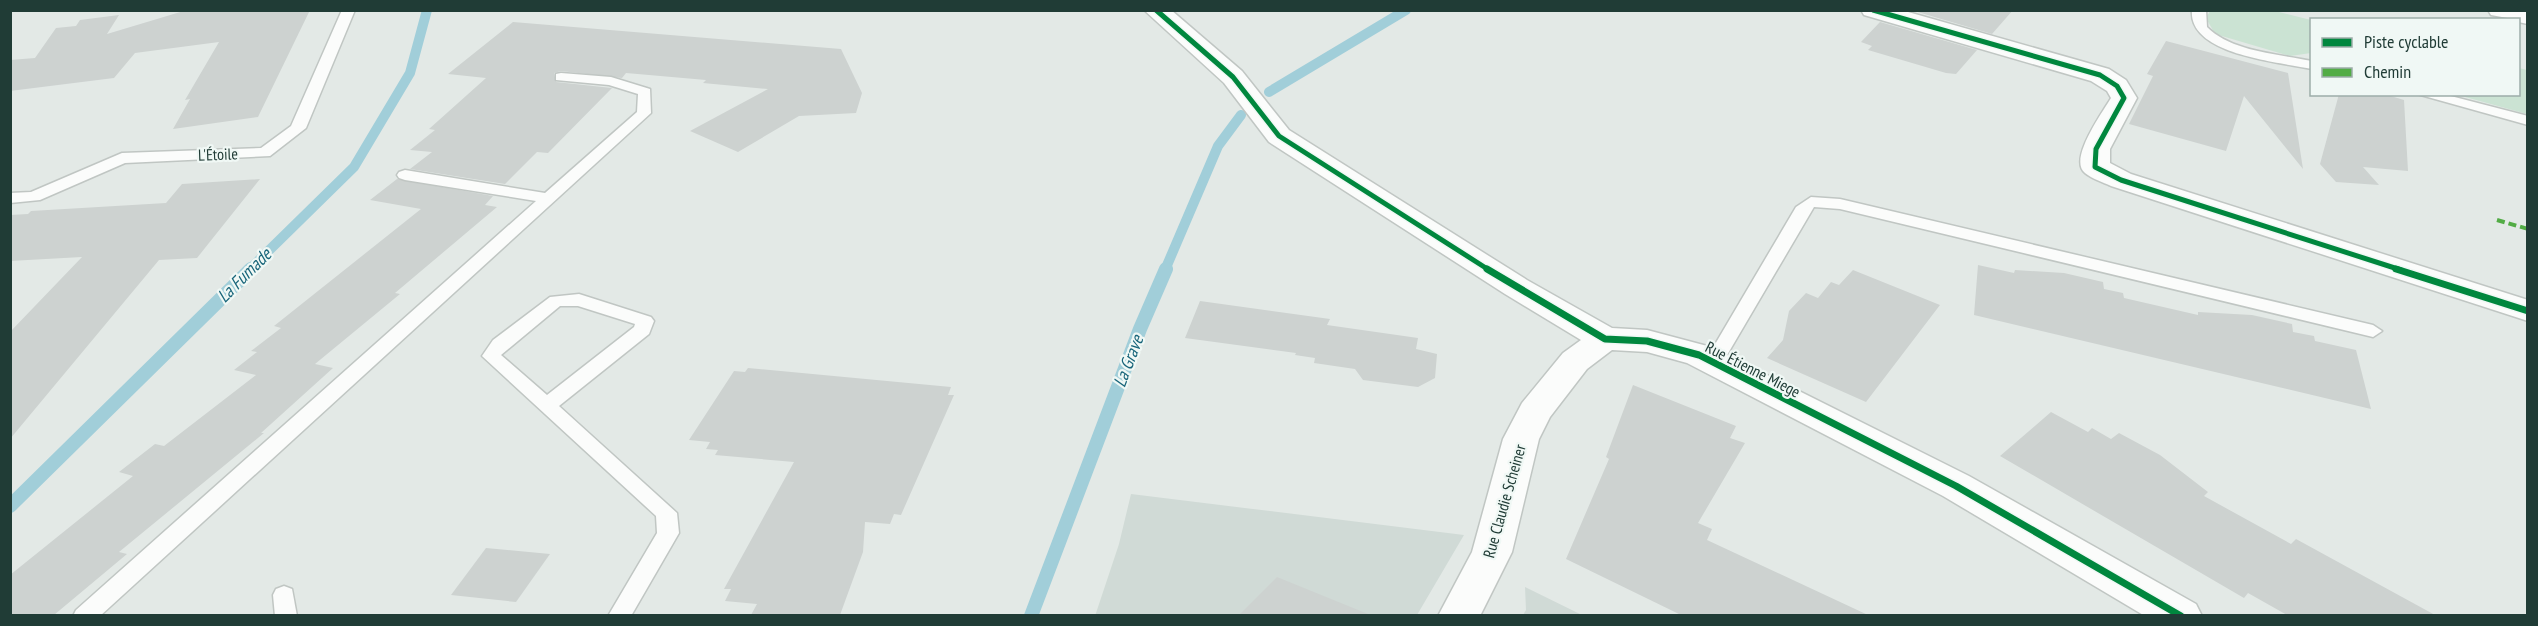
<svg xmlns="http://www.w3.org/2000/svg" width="2538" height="626" font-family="'PT Sans Narrow',sans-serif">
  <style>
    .built { fill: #d0dad6 }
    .green { fill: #cbe3d3 }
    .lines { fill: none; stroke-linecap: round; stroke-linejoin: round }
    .stream-far1 { stroke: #a1ced9; stroke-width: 10 }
    .stream { stroke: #a1ced9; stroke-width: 14 }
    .building { fill: #cdd2d0 }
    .lane-casing { stroke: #c0c6c3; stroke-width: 3 }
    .street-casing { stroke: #c0c6c3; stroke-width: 3 }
    .lane { fill: #fbfcfb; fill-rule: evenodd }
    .street { fill: #fbfcfb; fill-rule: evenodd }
    .quiet { stroke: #52ac45; stroke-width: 4; stroke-dasharray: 8 4; stroke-linecap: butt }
    .cycleway-far1-casing { stroke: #f0f8f5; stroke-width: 8 }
    .cycleway-casing { stroke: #f0f8f5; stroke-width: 10 }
    .cycleway-far1 { stroke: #00873e; stroke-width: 5 }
    .cycleway { stroke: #00873e; stroke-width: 7 }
    .labels { text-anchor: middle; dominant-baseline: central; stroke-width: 4.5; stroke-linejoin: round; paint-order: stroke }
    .street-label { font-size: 16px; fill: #203c36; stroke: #f0f8f5 }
    .water-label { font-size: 18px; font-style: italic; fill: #18657a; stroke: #f0f8f5 }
  </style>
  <rect width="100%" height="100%" fill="#e3e9e6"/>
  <g class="built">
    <polygon points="1131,494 1464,535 1417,615 1095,616 1119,544"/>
    <polygon points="1525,587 1582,615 1523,615 1526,610"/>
  </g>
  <g class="green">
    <polygon points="2271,10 2311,20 2311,53 2290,56 2215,34 2206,18 2210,11"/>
    <polygon points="2519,68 2527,70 2527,114 2458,95 2518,94"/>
  </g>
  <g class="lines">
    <g class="stream-far1">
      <polyline points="1269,92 1406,10"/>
      <polyline points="249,270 354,167 410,73 427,10"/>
      <polyline points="1165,270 1218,146 1241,115"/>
    </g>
    <g class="stream">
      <polyline points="10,506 251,269"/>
      <polyline points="1031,616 1140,329 1166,269"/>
    </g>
  </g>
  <g class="building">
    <polygon points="187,10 310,10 258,117 173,129 190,99 185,100 219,42 135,53 114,78 10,91 10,60 35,58 56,28 76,26 80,20 119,15 107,34"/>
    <polygon points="1911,10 2013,10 1992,34"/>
    <polygon points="513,22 841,49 862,93 856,113 799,116 738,152 690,131 768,89 703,83 706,80 626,73 622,78 561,71 554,73 556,82 612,88 548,153 537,152 505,184 410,169 432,152 410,150 435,130 429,129 486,78 448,74"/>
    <polygon points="1880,22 1977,50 1956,74 1946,73 1868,50 1872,46 1861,42"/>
    <polygon points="2166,41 2288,73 2303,169 2244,96 2226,151 2129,124 2153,76 2147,74"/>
    <polygon points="2339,94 2384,94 2404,100 2408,171 2363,167 2379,185 2336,182 2320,164"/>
    <polygon points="260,179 197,258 159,260 10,439 10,332 82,257 10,261 10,215 28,214 31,211 166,203 182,184"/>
    <polygon points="397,179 493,196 485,205 497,207 395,293 400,294 315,364 333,368 261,433 264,433 119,552 127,554 54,615 10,615 10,575 133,476 119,472 155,444 164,446 256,375 234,370 257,352 251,351 281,328 274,326 421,209 370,200"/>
    <polygon points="1978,265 2014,273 2015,270 2064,273 2103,282 2104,289 2123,293 2124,298 2198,315 2198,312 2252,315 2292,324 2293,332 2314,336 2315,341 2356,350 2371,409 1974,315"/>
    <polygon points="1853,270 1940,305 1866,402 1767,358 1783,340 1789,311 1806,293 1818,298 1831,282 1839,285"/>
    <polygon points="1200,301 1330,319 1327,325 1418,338 1416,349 1437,354 1435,378 1418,387 1363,380 1355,369 1314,363 1315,358 1295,355 1296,353 1185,338"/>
    <polygon points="748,368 951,387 948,395 954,395 901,515 894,514 890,524 865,522 863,552 840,615 751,615 757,604 725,601 731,589 724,589 794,462 715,455 718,450 706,449 710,442 689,440 734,371 745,372"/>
    <polygon points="1633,385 1736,426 1730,438 1745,443 1698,523 1712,529 1707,540 1868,615 1681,615 1566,559 1609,459 1606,457"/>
    <polygon points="2051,412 2088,432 2092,428 2111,439 2119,433 2160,455 2208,492 2204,496 2291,544 2296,539 2435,615 2287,615 2248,593 2244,598 2000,456"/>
    <polygon points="486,548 550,554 516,602 451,595"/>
    <polygon points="1277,577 1368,614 1368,615 1239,615"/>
  </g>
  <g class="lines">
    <defs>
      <g id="lane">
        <polygon points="342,10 355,10 306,128 270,156 125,163 40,200 10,203 10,193 31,192 122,153 261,148 291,126"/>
        <path d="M2192 10H2206L2207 27C2232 52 2279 54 2312 61V69C2279 62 2188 55 2192 10Z"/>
        <polygon points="561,73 611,77 650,89 651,113 100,616 73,616 76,610 536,201 405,180 399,178 397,175 399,172 405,170 545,193 637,112 638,94 609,85 556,80 556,74"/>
        <polygon points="2417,94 2443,94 2528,116 2528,125"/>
        <polygon points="1811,197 1840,199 2373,325 2382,331 2373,337 1840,209 1814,207 1720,367 1706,367 1704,363 1796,207"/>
        <path d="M579 294 651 317 654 321 649 334 559 406 677 513 679 533 631 616H608L657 533 656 516 482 356 493 340 550 297ZM560 306H578L635 324 634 327 547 395 501 355Z"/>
        <polygon points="284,586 292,589 297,616 275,616 273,595 276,589"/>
      </g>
      <g id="street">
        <polygon points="1144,10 1171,10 1242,71 1289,130 1527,280 1612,328 1647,330 1711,347 1969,476 2196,604 2202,616 2145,616 1943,496 1687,363 1647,352 1612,350 1587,369 1550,417 1539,439 1512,552 1480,616 1438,616 1472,552 1503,439 1522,403 1563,353 1581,340 1505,294 1269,142 1224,83"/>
        <path d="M1861 10H1901L2109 69 2126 80 2137 98 2110 149V163L2131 174 2528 300V321L2111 186C2103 182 2092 179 2085 173 2068 160 2102 113 2111 98L2107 91 2091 81 1864 15Z"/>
        <polygon points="2488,10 2528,10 2528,24 2518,22 2518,20 2491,15"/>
      </g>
    </defs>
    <use href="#lane" class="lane-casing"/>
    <use href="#street" class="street-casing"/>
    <use href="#lane" class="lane"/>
    <use href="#street" class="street"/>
    <polyline class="quiet" points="2497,220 2528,229"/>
    <defs>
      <g id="cycleway-far1">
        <polyline points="1156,10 1233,77 1279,136 1489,270"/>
        <polyline points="1873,10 2100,75 2117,86 2124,98 2096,149 2095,167 2121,180 2401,270"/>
      </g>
      <g id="cycleway">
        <polyline points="1487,269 1605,339 1647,341 1699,355 1956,486 2181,616"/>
        <polyline points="2396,269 2528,311"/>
      </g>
    </defs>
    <use href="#cycleway-far1" class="cycleway-far1-casing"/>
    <use href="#cycleway" class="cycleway-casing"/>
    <use href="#cycleway-far1" class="cycleway-far1"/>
    <use href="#cycleway" class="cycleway"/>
  </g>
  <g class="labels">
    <g class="street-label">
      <text transform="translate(218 154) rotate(-2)">L'Étoile</text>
      <text transform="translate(1753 369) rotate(27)">Rue Étienne Miege</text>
      <text transform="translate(1504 501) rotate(-74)">Rue Claudie Scheiner</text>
    </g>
    <g class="water-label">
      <text transform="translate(244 275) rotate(-45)">La Fumade</text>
      <text transform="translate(1128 361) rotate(-69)">La Grave</text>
    </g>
  </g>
  <rect width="2538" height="626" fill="none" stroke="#203c36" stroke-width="24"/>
  <rect x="2310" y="18" width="210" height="78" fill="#f0f8f5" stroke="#9dada9" stroke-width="1.5"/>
  <rect x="2322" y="38" width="30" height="9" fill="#00873e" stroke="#9dada9" stroke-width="1.5"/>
  <text x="2364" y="48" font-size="18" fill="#203c36">Piste cyclable</text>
  <rect x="2322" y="68" width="30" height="9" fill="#52ac45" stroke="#9dada9" stroke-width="1.5"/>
  <text x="2364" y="78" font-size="18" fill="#203c36">Chemin</text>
</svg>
